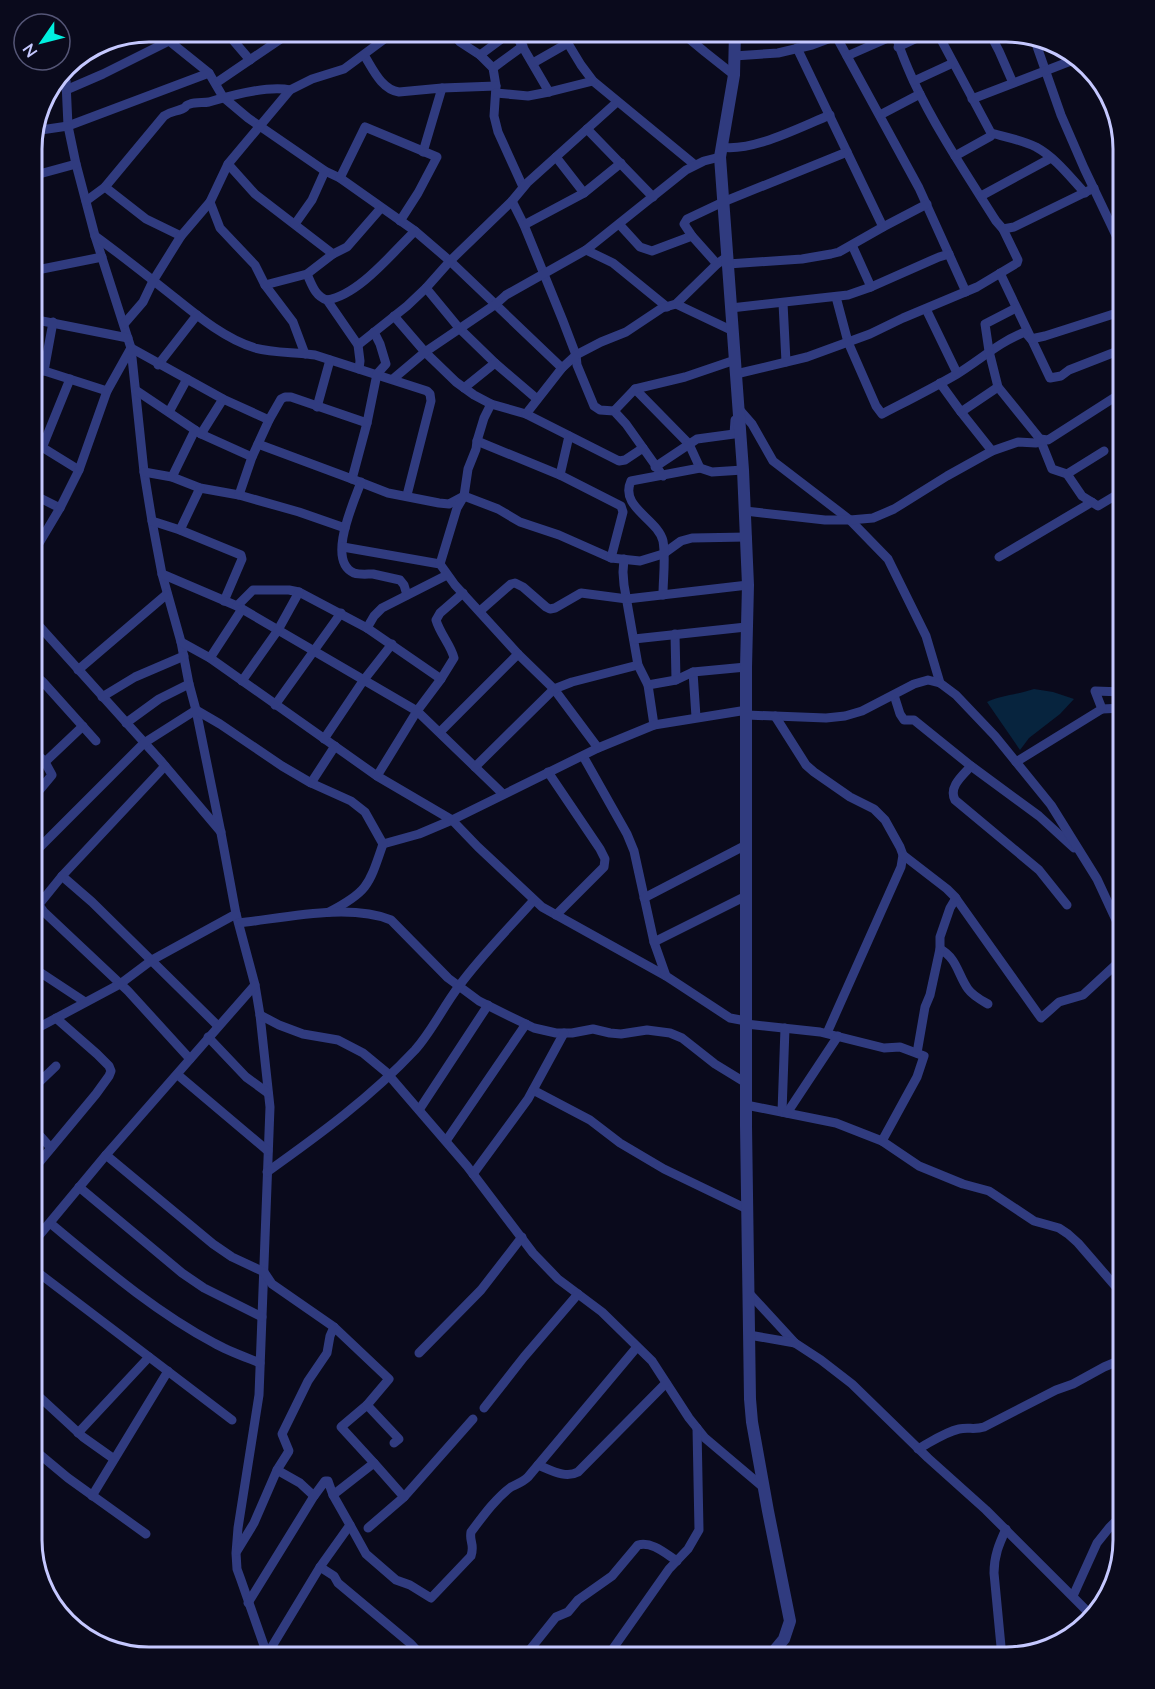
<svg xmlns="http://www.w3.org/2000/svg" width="1155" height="1689" font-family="Lato,sans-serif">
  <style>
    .water { fill: #07243e }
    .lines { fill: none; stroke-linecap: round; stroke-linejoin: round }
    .minor { stroke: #303b7f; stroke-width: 9 }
    .tertiary { stroke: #303b7f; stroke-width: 12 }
    .rim { fill: none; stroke: #c5c8ff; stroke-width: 3 }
  </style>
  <rect width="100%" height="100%" fill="#0a0a1c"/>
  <path class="water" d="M1034 689 1053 692 1074 699 1060 714 1029 738 1020 750 987 702C999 696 1020 694 1034 689Z"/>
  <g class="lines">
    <g class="minor">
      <polyline points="158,32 209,73 223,97 248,118 325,171 340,178 415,231 450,261 562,368"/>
      <polyline points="226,32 250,60"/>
      <polyline points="451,32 460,42 480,55 493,68 496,86 494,116 498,132 523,187"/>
      <polyline points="514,32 549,92"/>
      <polyline points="561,32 581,65 593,81 695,165"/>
      <polyline points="681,32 705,52 734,75"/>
      <path d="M895 32C899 49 906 64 913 80 936 129 967 175 996 221L1003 229 1014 227 1094 188"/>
      <polyline points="937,32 991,133 991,136 955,156"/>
      <polyline points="989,32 999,51 1013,83"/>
      <polyline points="836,36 919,188 966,292"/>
      <polyline points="1034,38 1061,115 1084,168 1123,250"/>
      <polyline points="898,47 930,32"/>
      <polyline points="797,48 883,227"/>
      <path d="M364 55C373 69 381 89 399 92L442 88 423 152"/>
      <polyline points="480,55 511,32"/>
      <polyline points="734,56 778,53 812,45 847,32"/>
      <polyline points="847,56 895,35"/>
      <polyline points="533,63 568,43"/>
      <polyline points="493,68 523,46"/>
      <polyline points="64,69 66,82 68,126 76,164 95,236 131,348 144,472 152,521 162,574 181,642 189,684 196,710 221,833 236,914 255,985 260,1015 270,1107 259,1395 238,1528 236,1553 237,1569 241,1580 268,1657"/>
      <polyline points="914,81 953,63"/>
      <polyline points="216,83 291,32"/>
      <polyline points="53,84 66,82"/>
      <polyline points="442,88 496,86"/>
      <polyline points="66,90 103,74 169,41"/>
      <polyline points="496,93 528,96 549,92 593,81"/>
      <polyline points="972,99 1076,59"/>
      <polyline points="880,115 920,94"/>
      <polyline points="587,129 653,197"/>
      <polyline points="34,131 68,126 209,73"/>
      <path d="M991 133C1006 137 1022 140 1036 147 1056 158 1070 177 1085 193"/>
      <path d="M721 147C753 152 800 127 830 115"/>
      <polyline points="556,157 584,193"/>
      <polyline points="228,164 255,194 333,254"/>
      <polyline points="32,176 76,164"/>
      <polyline points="340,178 365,127 437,157 418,193 400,221"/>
      <polyline points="105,187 146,219 181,236"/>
      <polyline points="981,196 1051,158"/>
      <path d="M86 201 105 187 164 116C171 111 175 112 182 109 189 106 183 106 190 104 196 102 203 103 209 102 229 96 269 85 290 90"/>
      <polyline points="512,201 524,225 563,321 576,355 577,365 594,406 600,410 614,411 626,424 663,476"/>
      <polyline points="210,202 220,228 255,265 265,285 293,322 305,354"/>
      <polyline points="295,224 312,200 325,171"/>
      <polyline points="619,224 640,247 652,251 692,236"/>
      <polyline points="524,225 584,193 621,163"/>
      <path d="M95 236C121 255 145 274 169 293 194 313 224 339 255 348 274 353 295 352 315 355L427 391 430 394 431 401 407 495"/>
      <polyline points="852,245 871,287"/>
      <polyline points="586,250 613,263 667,307"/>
      <polyline points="717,264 692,236 684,224 687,219 723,202 847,152"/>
      <polyline points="728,264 802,259 831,254 839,252 883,227 927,204"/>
      <polyline points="32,271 102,257"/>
      <polyline points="1000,273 1050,378 1061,376 1069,370 1123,349"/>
      <path d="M307 274C312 285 315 296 327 300L358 345 360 361 359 369"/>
      <polyline points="265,285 307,274 333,254 347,247 381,208"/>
      <polyline points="426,288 459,328 495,363 537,399"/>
      <path d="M836 297 848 342 876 406 882 414C907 401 933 388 957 374 980 360 999 342 1025 332L1031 339 1045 336 1123 311"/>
      <path d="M327 300C359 295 392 253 415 231"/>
      <polyline points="783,303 786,362"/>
      <polyline points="676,304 733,331"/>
      <polyline points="731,308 848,295 871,287 939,257 949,254"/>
      <polyline points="1016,308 985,324 989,351 998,387 1040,439 1052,469 1067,474 1104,451"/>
      <polyline points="926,309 957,373"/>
      <polyline points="394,316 425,352 456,382 474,395 491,404 526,414 619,461 625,460 643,448"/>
      <polyline points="32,319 128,338"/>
      <polyline points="124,324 143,302 153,281 181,236 210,202 228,164 290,90 312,79 344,69 394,32"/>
      <polyline points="374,332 380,344 386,364 377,374 367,423 352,479 388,493 439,503 449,504 464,496 498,509 520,522 559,535 611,558 640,561 663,554 681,541 692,538 747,537"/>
      <polyline points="358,345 407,306 426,288 450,261 512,201 527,183 617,102"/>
      <polyline points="158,365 197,315"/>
      <polyline points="32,367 107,391"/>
      <polyline points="44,371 53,322"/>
      <polyline points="736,374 807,357 870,334 903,318 977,287 1017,263 1018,260 1003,229"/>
      <polyline points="393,379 425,352 496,304 506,295 586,250 686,170 704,161 720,157"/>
      <polyline points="940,383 961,412 992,451"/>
      <polyline points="464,388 495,363"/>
      <polyline points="635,389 689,444 700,468"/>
      <polyline points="137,391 201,434 252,457"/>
      <polyline points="317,407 330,360"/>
      <polyline points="738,408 752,424 773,461 850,520 888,559 926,636 940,683"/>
      <polyline points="614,411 635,389 685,377 735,360"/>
      <polyline points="169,412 187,379"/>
      <polyline points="961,412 998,387"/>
      <polyline points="526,414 562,368 576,355 601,342 626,332 662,308 676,304 717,264 728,256"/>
      <polyline points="201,434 223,399"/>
      <polyline points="32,441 79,470"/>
      <polyline points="477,441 560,475 621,506 623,512 611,558"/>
      <polyline points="258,444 352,479"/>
      <polyline points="42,448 70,379"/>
      <polyline points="655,467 697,439 734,434 735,420"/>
      <polyline points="144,472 172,477 200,488 239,495 299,512 345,528"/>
      <polyline points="1067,474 1082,496 1098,506 1123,491"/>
      <polyline points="560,475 569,436"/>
      <polyline points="172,477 195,430"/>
      <path d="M361 482C354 502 326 561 354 573 360 575 367 574 373 574 382 576 391 578 400 580L404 585 407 595"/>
      <polyline points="32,494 60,508"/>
      <polyline points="239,495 252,457 269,420 281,399 285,397 291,397 367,423"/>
      <polyline points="745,511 825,520 850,520 873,518 894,509 947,476 992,451 1018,442 1036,443 1040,439 1048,440 1123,392"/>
      <polyline points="152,521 180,530 241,555 242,559 224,601"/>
      <polyline points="180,530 200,488"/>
      <polyline points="343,547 440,564 455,585 518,654 554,689 598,748"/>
      <polyline points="32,555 60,508 79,470 107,391 131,348 223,399 269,420"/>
      <polyline points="999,557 1092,502"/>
      <polyline points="624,559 623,572 624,585 638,665 648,685 654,725"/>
      <polyline points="440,564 457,508 464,496 468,469 476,449 477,441 484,418 491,404"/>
      <polyline points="162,574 237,606 417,711 503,794"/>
      <path d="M663 595C663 578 666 558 663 541 658 519 619 507 631 481L700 468 712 472 743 470"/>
      <polyline points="237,606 253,590 289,590 299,592 367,628 441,679"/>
      <polyline points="480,611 511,584 515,583 523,587 546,607 550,609 555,608 581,593 627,599 748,585"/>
      <polyline points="32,618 160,760 221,832"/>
      <polyline points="367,628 374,616 382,608 447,575"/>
      <polyline points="675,634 676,680"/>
      <polyline points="634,639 746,627"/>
      <polyline points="181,642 210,658 377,776 452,820 478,847 542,907 666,976 730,1018 746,1021"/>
      <polyline points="210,658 242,609"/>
      <polyline points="78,670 167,594"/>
      <polyline points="32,672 43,682 96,741"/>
      <polyline points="693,672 696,717"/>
      <polyline points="242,681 278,630 299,592"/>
      <polyline points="648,685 676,680 693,672 746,667"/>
      <polyline points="894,695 900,714 904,720 914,720 971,766 1039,816 1074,848"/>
      <polyline points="102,697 135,677 184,656"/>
      <polyline points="275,705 341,613"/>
      <polyline points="1102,709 1123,708"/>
      <polyline points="747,715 826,718 845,716 862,711 914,684 928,680 940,683 956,695 995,736 1051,805 1097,879 1123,935"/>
      <polyline points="775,716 806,765 814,772 850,797 874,809 885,820 900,847 903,855 901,867 827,1033"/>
      <polyline points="126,723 159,699 189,684"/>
      <polyline points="440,732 518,654"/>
      <polyline points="324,739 363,681 392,644"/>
      <polyline points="583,756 627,834 634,851 654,942 666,976"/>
      <polyline points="45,762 83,726"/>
      <polyline points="1016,762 1102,709 1095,691 1123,692"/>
      <path d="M971 766C963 775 948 787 955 800L1039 870 1067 905"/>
      <polyline points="475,767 554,689 572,682 638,665"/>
      <polyline points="548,772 600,849 605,859 604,867 556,915"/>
      <path d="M377 776 417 711 441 679 454 658C451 645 440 634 436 620L440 613 463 593"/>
      <polyline points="311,783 335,746"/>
      <polyline points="32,799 52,775 45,762 32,749"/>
      <polyline points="383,844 419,834 452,820 598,748 654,725 747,710"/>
      <path d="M32 855 144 743 196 710 220 724 282 766 311 783 351 801 365 812 383 844C369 885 368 892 329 912"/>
      <polyline points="903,855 947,889 955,897 1041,1018 1059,1002 1083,995 1123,958"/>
      <polyline points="1121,855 1123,804"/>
      <polyline points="62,876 92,902 218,1026"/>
      <polyline points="1123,877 1121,855 1123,854"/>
      <polyline points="32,886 39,905 44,912 128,991 190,1059"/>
      <polyline points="644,898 746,845"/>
      <polyline points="32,913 62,876 165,766"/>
      <path d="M239 923C284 918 349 903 391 920L448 978 479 1001 507 1015 534 1028 556 1033H572L593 1029 610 1033 621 1034 647 1030 670 1033 682 1038 715 1064 746 1083"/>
      <polyline points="654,942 746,896"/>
      <path d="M940 949C957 958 958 975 968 989 973 996 981 1000 988 1004"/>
      <polyline points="32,967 85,1002"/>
      <polyline points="260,1015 279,1025 303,1034 338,1040 363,1053 386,1072 467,1166 533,1253 558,1279 602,1312 652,1361 689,1418 705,1438 763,1487"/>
      <polyline points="746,1024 820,1032 884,1048 900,1047 924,1056 917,1077 882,1141"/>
      <polyline points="32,1031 120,984 152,960 236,914"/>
      <polyline points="208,1037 246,1077 268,1093"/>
      <polyline points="917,1053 925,1007 930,995 940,949 940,937 950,908 956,898"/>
      <polyline points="178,1075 268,1151"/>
      <polyline points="32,1089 56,1066"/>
      <polyline points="533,1090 590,1120 620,1143 664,1169 747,1209"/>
      <polyline points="746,1105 836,1123 882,1141 919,1166 963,1184 989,1191 1034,1221 1059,1228 1068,1234 1078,1243 1123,1295"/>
      <polyline points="419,1110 488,1005"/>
      <polyline points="782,1112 785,1028"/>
      <polyline points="787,1113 838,1036"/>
      <polyline points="32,1127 51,1148"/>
      <polyline points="446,1141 526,1024"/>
      <polyline points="106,1155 213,1244 232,1257 264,1272 272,1284 334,1327"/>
      <polyline points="32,1171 96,1094 109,1076 111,1071 109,1066 97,1054 56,1018"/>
      <path d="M267 1172C319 1135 371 1097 415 1050 432 1031 443 1007 459 986 480 957 509 928 534 900"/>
      <polyline points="473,1174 528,1099 564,1033"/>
      <polyline points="79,1187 182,1273 204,1288 262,1317"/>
      <path d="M50 1223C102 1266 154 1311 214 1343 228 1351 245 1357 260 1363"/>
      <polyline points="32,1244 106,1155 255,985"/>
      <polyline points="32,1268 232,1420"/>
      <polyline points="748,1292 795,1343 821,1360 852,1384 928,1458 986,1510 1091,1615"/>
      <polyline points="749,1335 795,1343"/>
      <polyline points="419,1353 481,1290 522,1237"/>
      <polyline points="32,1390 83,1437 114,1459"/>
      <polyline points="484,1408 524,1357 578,1294"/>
      <polyline points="78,1433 149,1357"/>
      <polyline points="32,1448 68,1478 146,1534"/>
      <path d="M918 1449C931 1442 945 1432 959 1429 968 1427 975 1430 984 1427L1056 1390 1073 1384 1104 1367 1123 1359"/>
      <polyline points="374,1463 341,1427 367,1405 399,1439 394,1443"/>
      <path d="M538 1465C551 1470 565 1479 578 1472L666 1383"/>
      <polyline points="277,1470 289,1451 282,1434 308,1381 327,1353 330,1336 334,1327 389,1379 367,1405"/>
      <polyline points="333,1495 374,1463 404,1497 368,1528"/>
      <polyline points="92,1496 168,1371"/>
      <polyline points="404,1497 473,1419"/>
      <path d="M350 1525 366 1554 396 1580 410 1585 431 1598 471 1556C475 1544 469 1542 471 1532 483 1516 495 1499 511 1487 517 1484 523 1482 528 1477L637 1347"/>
      <polyline points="237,1551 254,1523 277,1470 300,1483 314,1496"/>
      <polyline points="320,1567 334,1576 338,1583 411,1644 423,1657"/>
      <polyline points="1073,1596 1097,1543 1109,1528 1123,1514"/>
      <polyline points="248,1603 314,1496 325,1481 328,1481 333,1495 350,1525 320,1567 268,1653"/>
      <path d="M524 1657 556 1617 568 1612 578 1600 612 1576 638 1545C652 1541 666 1554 677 1561"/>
      <polyline points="607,1657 669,1569 688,1549 699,1530 697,1428"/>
      <path d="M1002 1657 994 1573C994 1556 999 1544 1006 1529"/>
    </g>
    <polyline class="tertiary" points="735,32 734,75 720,157 743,470 748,585 746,667 746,1126 750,1399 752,1422 768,1511 790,1621 784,1639 769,1657"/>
  </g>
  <path d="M0 0H1155V1689H0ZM149 42H1006A107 107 0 0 1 1113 149V1540A107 107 0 0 1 1006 1647H149A107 107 0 0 1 42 1540V149A107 107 0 0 1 149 42Z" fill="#0a0a1c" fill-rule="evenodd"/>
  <path class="rim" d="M149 42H1006A107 107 0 0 1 1113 149V1540A107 107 0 0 1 1006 1647H149A107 107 0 0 1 42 1540V149A107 107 0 0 1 149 42Z"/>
  <g transform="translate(42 42) rotate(235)"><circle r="28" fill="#0a0a1c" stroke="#555677" stroke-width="1.5"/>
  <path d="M0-4.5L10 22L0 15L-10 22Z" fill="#00f0df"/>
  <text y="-9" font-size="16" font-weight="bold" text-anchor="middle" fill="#c5c8ff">N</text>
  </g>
</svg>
